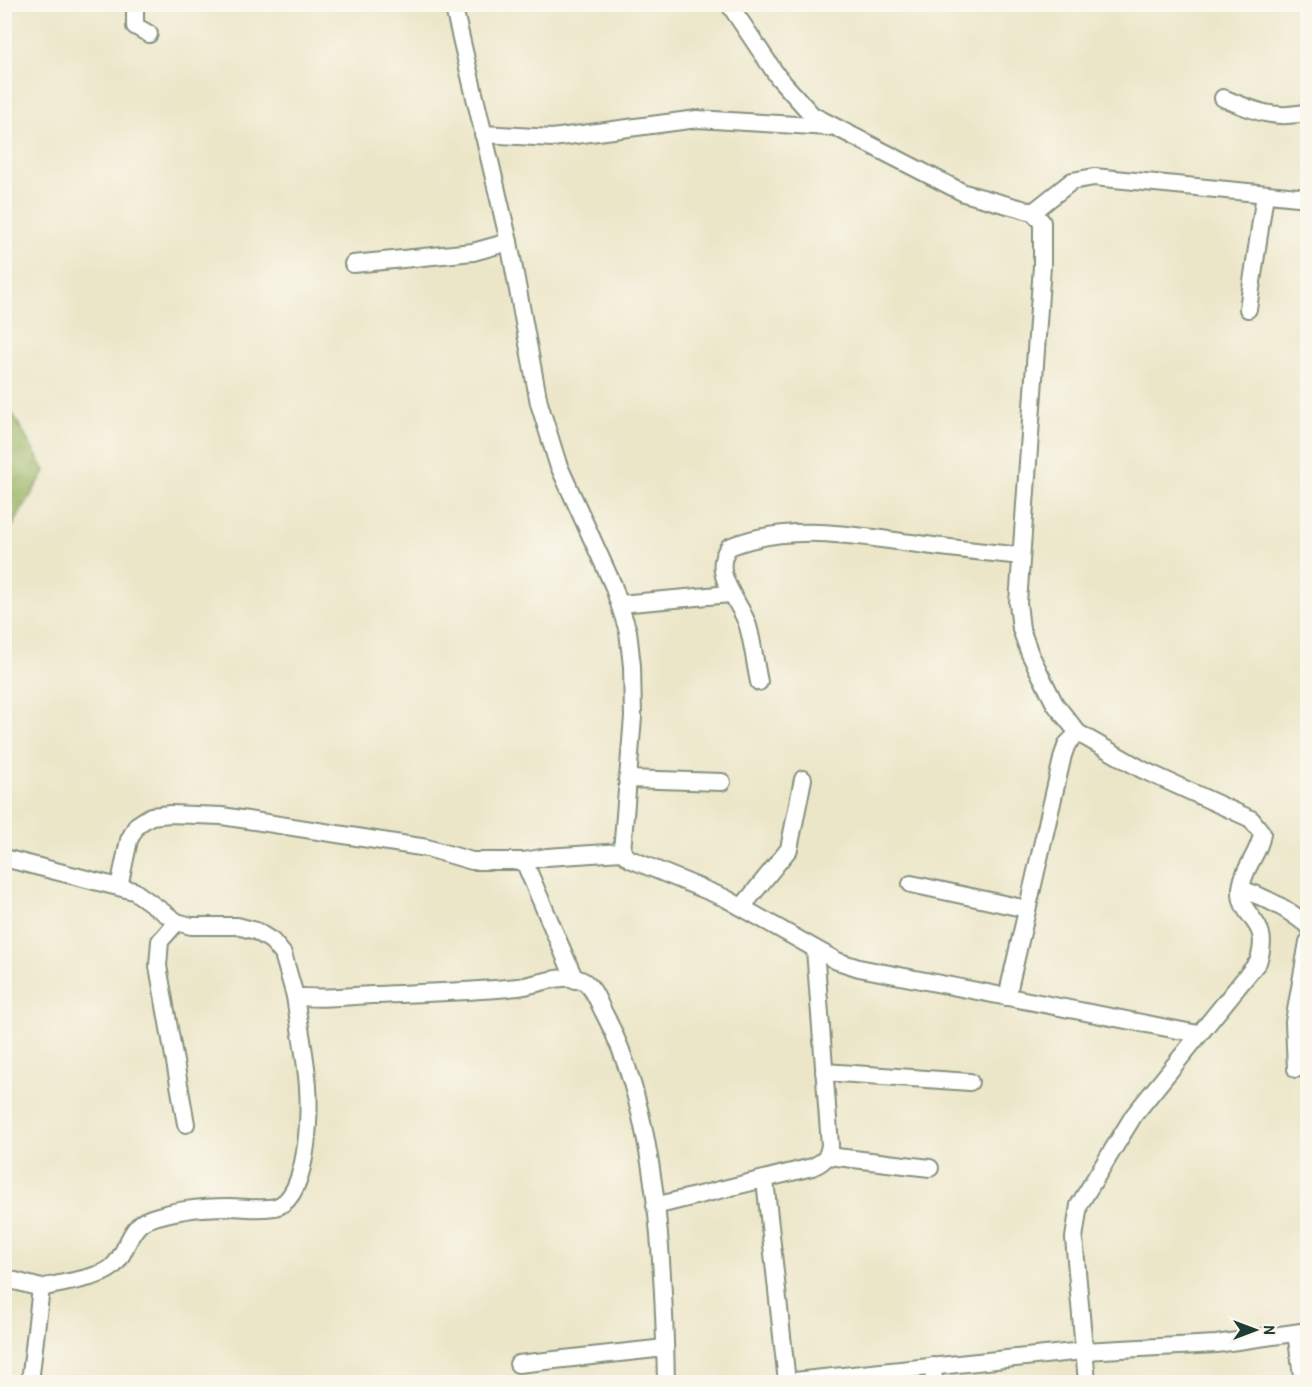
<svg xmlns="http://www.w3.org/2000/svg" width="1312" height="1387" font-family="'Patrick Hand',sans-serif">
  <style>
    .forest { fill: url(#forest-crowns); stroke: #5d7a4e; stroke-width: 1.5 }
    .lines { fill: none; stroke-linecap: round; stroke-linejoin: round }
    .minor-casing { stroke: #86927e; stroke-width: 20 }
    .minor { stroke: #fff; stroke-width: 16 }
  </style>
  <defs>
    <pattern id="forest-crowns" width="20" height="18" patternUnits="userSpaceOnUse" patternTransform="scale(1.5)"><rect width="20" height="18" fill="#9bb668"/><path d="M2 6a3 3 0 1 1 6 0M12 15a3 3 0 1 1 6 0" fill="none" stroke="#7e9556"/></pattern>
  </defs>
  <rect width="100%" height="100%" fill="#fbf7ec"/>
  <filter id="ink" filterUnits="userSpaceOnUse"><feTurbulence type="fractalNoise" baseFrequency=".0167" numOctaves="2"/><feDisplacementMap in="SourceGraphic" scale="12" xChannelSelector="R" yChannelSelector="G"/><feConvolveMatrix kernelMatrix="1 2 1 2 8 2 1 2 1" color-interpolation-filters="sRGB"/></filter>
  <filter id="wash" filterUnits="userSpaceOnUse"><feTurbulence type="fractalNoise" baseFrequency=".008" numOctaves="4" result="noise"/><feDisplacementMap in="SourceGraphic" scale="24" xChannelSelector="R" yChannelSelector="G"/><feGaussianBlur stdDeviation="1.35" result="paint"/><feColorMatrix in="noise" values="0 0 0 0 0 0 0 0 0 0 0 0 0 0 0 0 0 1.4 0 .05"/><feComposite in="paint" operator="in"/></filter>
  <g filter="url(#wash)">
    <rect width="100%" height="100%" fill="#ece6c9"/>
    <polygon class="forest" points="5,400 45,471 5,539 4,539"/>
  </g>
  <g filter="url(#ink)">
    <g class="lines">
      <defs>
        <g id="minor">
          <polyline points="135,4 135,26 149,34"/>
          <polyline points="453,4 509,242 539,403 558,464 613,585 628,631 632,666 633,717 622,852 630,859 725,898 837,961 859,968 1198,1034"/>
          <path d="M729 4 778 77 812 115 964 193 1033 212 1042 222V266L1018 603 1021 629 1030 654 1055 704 1078 733 1143 770 1251 819 1262 833C1260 853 1242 869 1241 890 1240 921 1273 919 1258 962L1134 1115 1079 1205 1074 1238 1087 1382"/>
          <path d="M1223 98C1252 110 1276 121 1308 112"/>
          <polyline points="483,134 552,138 697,119 829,127"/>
          <polyline points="1033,212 1072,181 1094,177 1308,198"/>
          <polyline points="353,264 473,252 509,242"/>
          <polyline points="1248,309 1265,194"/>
          <polyline points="620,604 730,594"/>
          <path d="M759 682C755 663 753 644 748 626 741 601 709 574 729 547 788 523 850 535 911 543 947 548 984 552 1021 556"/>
          <polyline points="627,779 722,782"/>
          <path d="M4 858 134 891 177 922 191 926H237L256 931 272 941 283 954 295 996C320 1000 347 996 372 995 421 993 469 992 518 987 535 985 564 973 581 980 593 985 598 1002 604 1013 658 1114 664 1269 666 1382"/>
          <polyline points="524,861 575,980"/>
          <polyline points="911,884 1027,909"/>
          <polyline points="119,887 129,840 137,825 151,816 170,814 222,816 427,848 472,861 524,861 547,857 622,852"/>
          <path d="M1241 889C1266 898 1287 908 1308 926"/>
          <polyline points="742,907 789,849 803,779"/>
          <polyline points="177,922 160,941 158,966 186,1124"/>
          <polyline points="1007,997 1063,755 1067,744 1078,733"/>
          <polyline points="1296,1069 1294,1022 1308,942"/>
          <polyline points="824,1072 970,1082"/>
          <polyline points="828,1156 930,1168"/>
          <polyline points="765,1180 787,1382"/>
          <path d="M655 1206 812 1167C824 1162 828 1158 830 1145L815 949"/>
          <polyline points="4,1278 41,1288 30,1382"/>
          <path d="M41 1288C59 1283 97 1279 111 1268 127 1256 128 1226 149 1219 174 1210 202 1207 229 1207 244 1207 260 1210 275 1207 308 1200 310 1114 308 1087 306 1057 299 1026 295 996"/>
          <polyline points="1296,1333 1303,1382"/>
          <polyline points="518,1364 665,1348"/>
          <polyline points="933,1366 934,1382"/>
          <polyline points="785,1382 1083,1351 1216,1344 1308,1331"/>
        </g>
      </defs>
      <use href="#minor" class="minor-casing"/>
      <use href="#minor" class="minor"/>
    </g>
  </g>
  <rect width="1312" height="1387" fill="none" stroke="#fbf7ec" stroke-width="24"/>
  <g transform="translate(1255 1330) rotate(90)" stroke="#fbf7ec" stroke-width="4.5" paint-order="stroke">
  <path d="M0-4.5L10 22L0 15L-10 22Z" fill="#1f3d34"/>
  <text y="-9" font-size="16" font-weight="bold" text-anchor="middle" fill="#1f3d34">N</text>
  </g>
</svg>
